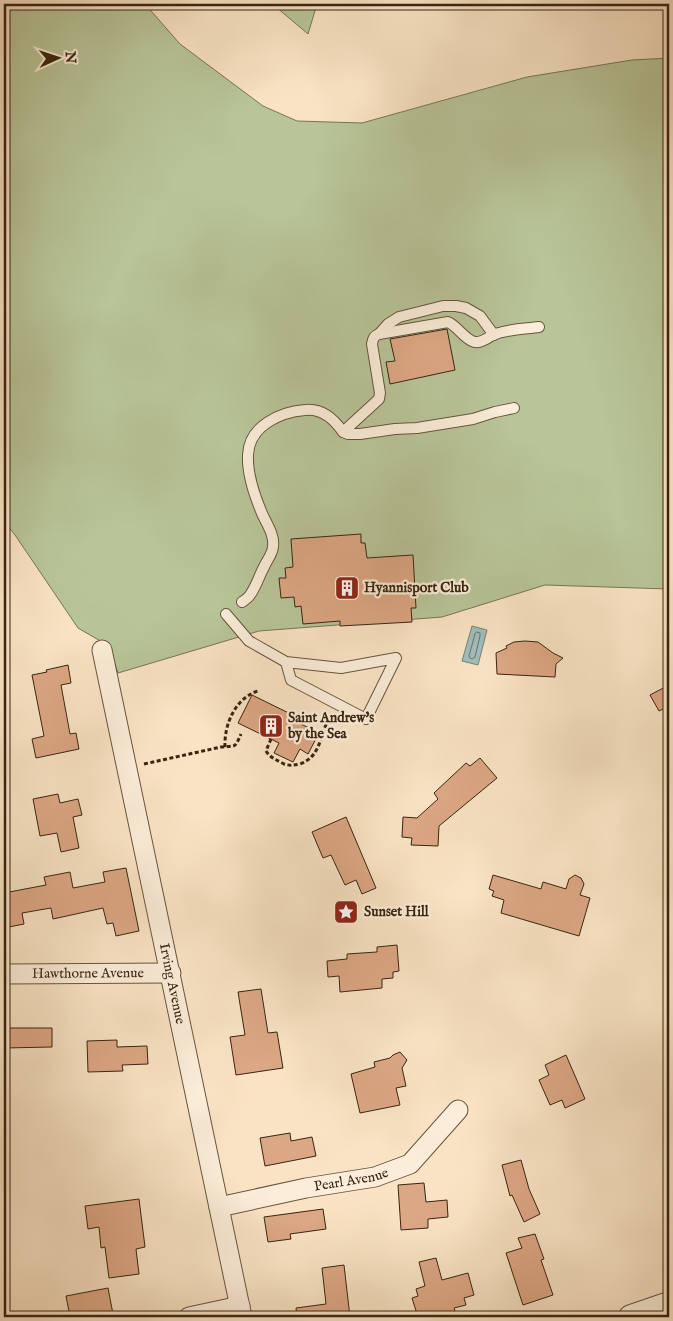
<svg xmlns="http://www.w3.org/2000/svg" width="673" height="1321" font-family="'IM FELL English',serif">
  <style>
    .green { fill: #b8c599; stroke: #787555 }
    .water { fill: #a0bdbb; stroke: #768077 }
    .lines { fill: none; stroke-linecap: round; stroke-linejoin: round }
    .shore { stroke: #6c7166; stroke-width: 1 }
    .building { fill: #dca784; stroke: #382511 }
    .service-casing { stroke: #68543e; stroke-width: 12 }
    .minor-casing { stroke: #68543e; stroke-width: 21 }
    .tertiary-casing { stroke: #68543e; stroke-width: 26 }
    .path { stroke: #382511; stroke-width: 3; stroke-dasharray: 4 2.5; stroke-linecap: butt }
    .service { stroke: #fbedd9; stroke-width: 10 }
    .minor { stroke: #fbedd9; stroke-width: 19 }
    .tertiary { stroke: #fbedd9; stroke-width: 24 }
    .labels { text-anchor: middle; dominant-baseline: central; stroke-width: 4.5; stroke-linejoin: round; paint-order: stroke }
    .poi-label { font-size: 14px; font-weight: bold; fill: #382511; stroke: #fbedd9; text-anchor: start }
    .street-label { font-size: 14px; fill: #382511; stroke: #fbedd9 }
  </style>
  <rect width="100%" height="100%" fill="#f9e3c4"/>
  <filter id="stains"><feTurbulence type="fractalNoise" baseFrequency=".004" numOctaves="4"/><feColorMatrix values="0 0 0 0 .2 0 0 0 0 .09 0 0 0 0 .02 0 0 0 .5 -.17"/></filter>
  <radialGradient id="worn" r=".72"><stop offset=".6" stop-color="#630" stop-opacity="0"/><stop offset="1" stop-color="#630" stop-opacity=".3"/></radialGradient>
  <g class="green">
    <polygon points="4,4 145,4 180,44 263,106 297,121 362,123 527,77 632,60 669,58 669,589 545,585 442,617 259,631 118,673 109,646 78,628 15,535 4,521"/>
    <polygon points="271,4 317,4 308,34 276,7"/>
  </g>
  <polygon class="water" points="472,626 487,630 478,665 462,661"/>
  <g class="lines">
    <polygon class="shore" points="477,632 480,633 480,636 475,657 472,659 470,658 469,656 475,634"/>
  </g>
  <g class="building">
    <polygon points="447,329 455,370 390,384 386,362 395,361 390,339"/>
    <polygon points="361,534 361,543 365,543 367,558 413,555 416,608 411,608 412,622 340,626 340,621 303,624 301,606 295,607 294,597 281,598 279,578 286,578 285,568 293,567 291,539"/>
    <polygon points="525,641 538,642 553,653 563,658 556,664 555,677 497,674 496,653 507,648 506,646 514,642"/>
    <polygon points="68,665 71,683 61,685 70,734 76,733 79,749 36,758 32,739 44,736 32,675 47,672 46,670"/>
    <polygon points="669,685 669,706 659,711 650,695"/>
    <polygon points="252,695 301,719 299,723 319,733 308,754 300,749 293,762 274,753 279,743 238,723"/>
    <polygon points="480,758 497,778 439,826 438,846 411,845 412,838 402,837 403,817 417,818 438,799 434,793 466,763 470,766"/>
    <polygon points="58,794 60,803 78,799 82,815 73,817 79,848 61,852 57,833 40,836 33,799"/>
    <polygon points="346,817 376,888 362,894 356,880 345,885 331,855 323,858 312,832"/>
    <polygon points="126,868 139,931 116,936 113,923 107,924 103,908 53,919 51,908 22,913 24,924 4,928 4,893 46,885 44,877 70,872 73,888 105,882 103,872"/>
    <polygon points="493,875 541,889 543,882 566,889 569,879 575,875 581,878 584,884 580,895 590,898 579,936 501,913 504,900 492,896 494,891 489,889"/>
    <polygon points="397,945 399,971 393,972 393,978 382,979 382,988 340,992 339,976 328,977 327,961 347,959 347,954 377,952 377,947"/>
    <polygon points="261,989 268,1033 277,1032 283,1068 236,1075 230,1037 245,1035 238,992"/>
    <polygon points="4,1028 52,1028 52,1047 4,1048"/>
    <polygon points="117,1040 117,1047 147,1046 148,1064 122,1065 123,1071 88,1072 87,1041"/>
    <polygon points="400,1052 407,1060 402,1068 406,1086 396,1088 400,1105 360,1113 351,1074 375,1067 374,1062 390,1058 393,1055"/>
    <polygon points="566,1055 585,1099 565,1108 562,1100 550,1105 539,1080 549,1075 545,1065"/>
    <polygon points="290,1133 291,1141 312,1137 316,1156 265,1166 260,1138"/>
    <polygon points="521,1160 529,1189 540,1214 524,1222 512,1195 510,1196 502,1165"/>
    <polygon points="424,1183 426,1202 447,1200 448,1217 428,1219 428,1228 401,1230 398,1185"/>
    <polygon points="139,1199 145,1247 136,1249 139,1274 109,1278 105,1247 101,1248 99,1227 88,1229 85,1206"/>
    <polygon points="323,1209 326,1229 290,1234 291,1239 268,1242 264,1217"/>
    <polygon points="535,1234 544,1259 541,1260 553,1295 523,1305 506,1253 522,1248 518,1238"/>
    <polygon points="436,1258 442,1280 468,1273 474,1295 464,1298 466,1305 454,1308 456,1314 442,1317 418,1317 412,1298 418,1296 416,1289 425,1286 419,1262"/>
    <polygon points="344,1265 350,1317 297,1317 296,1308 326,1304 322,1268"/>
    <polygon points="108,1288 113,1314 95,1317 70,1317 66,1296"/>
  </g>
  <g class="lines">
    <defs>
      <g id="service">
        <polyline points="379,334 388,324 399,317 443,306 456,306 466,308 480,316 494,335"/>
        <polyline points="343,432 348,434 360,434 395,429 417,428 473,419 495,412 514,408"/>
        <path d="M242 602C245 600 248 598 250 595 256 587 259 576 264 567 267 560 272 555 273 547 275 534 265 522 261 511 254 494 247 474 248 455 249 426 280 412 305 410 322 408 334 419 343 432L379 399 380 393 372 344C373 338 374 336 379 334L448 322C457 326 463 337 472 341 479 345 487 338 493 335 507 329 524 329 539 327"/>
        <polyline points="226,614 249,641 286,662 341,668 396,658 366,719 291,680 286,662"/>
      </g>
      <g id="minor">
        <path id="s1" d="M102 650 242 1317"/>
        <path id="s2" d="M4 974 171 973"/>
        <path id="s3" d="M219 1207 306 1188 375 1177 410 1164 458 1110"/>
        <polyline points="189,1317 240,1306"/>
      </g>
      <polyline id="tertiary" points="631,1317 669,1304"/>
    </defs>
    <use href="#service" class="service-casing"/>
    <use href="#minor" class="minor-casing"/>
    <use href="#tertiary" class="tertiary-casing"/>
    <g class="path">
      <path d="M271 739 266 751C270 758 277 760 284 764 290 766 294 765 300 764 320 757 320 737 328 720"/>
      <path d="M225 747C224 725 235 698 258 691"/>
      <path d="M144 764 221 747C236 745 234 750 241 734"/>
    </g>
    <use href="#service" class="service"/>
    <use href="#minor" class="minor"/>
    <use href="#tertiary" class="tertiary"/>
  </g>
  <defs>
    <symbol id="building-square" viewBox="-11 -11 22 22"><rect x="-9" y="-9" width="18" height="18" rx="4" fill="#8f2418" stroke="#fbedd9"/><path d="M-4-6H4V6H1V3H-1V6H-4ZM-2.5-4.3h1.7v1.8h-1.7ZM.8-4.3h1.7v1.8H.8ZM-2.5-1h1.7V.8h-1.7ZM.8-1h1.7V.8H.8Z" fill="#fff"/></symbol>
    <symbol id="sight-square" viewBox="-11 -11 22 22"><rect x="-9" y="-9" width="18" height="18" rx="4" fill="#8f2418" stroke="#fbedd9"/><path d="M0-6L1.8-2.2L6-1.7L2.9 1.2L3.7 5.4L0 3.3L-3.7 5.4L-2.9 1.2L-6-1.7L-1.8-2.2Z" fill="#fff"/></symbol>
  </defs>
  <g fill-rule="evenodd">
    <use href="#building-square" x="333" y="574" width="28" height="28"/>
    <use href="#building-square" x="257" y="712" width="28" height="28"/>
    <use href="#sight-square" x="332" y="898" width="28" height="28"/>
  </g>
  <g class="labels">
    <g class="poi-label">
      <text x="364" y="588">Hyannisport Club</text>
      <text x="288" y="718">Saint Andrew's<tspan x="288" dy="16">by the Sea</tspan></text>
      <text x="364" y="912">Sunset Hill</text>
    </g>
    <g class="street-label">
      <text stroke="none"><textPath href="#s2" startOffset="84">Hawthorne Avenue</textPath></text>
      <text stroke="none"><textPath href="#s1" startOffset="341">Irving Avenue</textPath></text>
      <text stroke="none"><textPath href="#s3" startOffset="135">Pearl Avenue</textPath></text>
    </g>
  </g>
  <rect width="673" height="1321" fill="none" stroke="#f9e3c4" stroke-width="20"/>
  <rect x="5" y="5" width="663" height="1311" fill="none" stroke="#382511" stroke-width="2.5"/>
  <rect x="10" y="10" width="653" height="1301" fill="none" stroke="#382511"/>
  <g transform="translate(58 58) rotate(87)" stroke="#fbedd9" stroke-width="4" paint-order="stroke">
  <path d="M0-4L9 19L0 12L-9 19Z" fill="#382511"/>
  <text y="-8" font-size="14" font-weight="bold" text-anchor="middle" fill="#382511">N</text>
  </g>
  <rect width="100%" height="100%" filter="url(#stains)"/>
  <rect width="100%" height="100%" fill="url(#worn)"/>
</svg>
